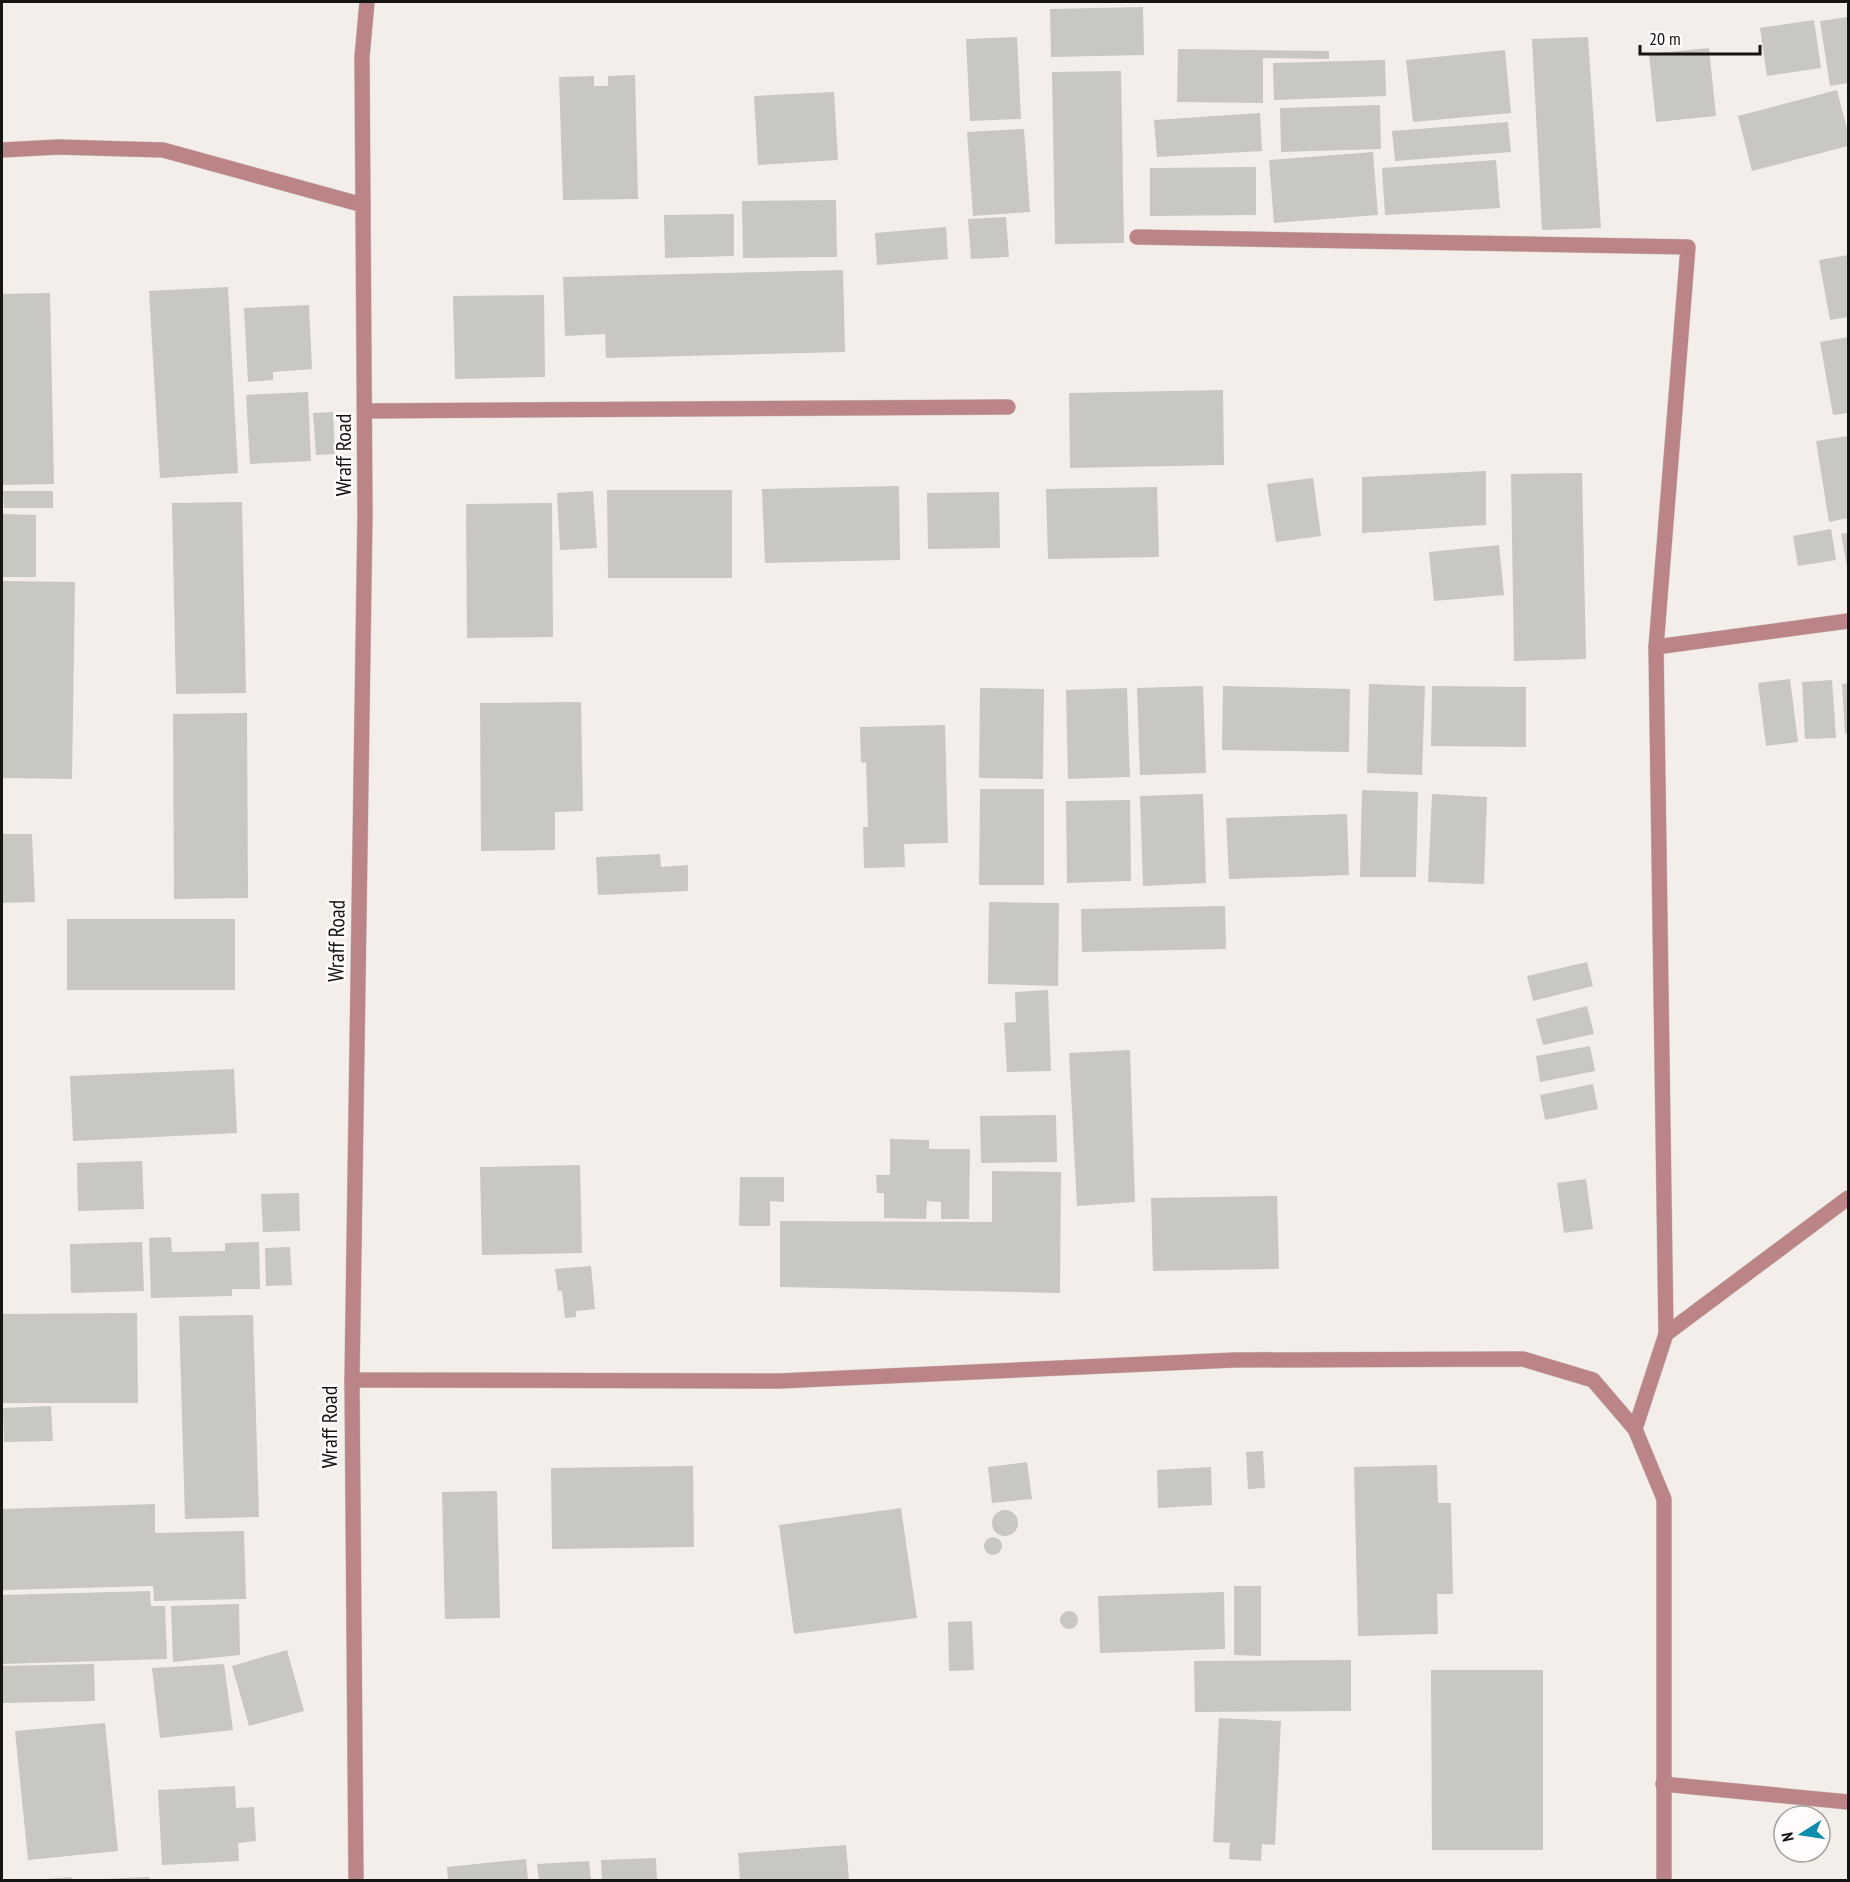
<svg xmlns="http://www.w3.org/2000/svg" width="1850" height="1882" font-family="'PT Sans Narrow',sans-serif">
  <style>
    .building { fill: #c9c7c1 }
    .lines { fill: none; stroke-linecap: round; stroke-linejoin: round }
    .minor-casing { stroke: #d1cbc8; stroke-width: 16 }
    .minor { stroke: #bb8486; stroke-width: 15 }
    .labels { text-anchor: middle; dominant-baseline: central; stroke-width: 5; stroke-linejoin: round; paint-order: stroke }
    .street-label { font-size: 22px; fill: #171513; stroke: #fffcfb }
  </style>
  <rect width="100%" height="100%" fill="#f4eeeb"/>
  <g class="building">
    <polygon points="1143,7 1144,55 1051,57 1050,9"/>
    <polygon points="1848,17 1848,83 1830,86 1820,21"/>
    <polygon points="1814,20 1821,68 1767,76 1760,28"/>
    <polygon points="1017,37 1021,119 970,121 966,39"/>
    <polygon points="1588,37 1601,228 1542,230 1532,39"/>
    <polygon points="1709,48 1716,116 1656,122 1649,54"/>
    <polygon points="1178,49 1329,51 1329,59 1263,58 1263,103 1177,102"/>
    <polygon points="1505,50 1511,113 1413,122 1406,60"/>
    <polygon points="1385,60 1386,96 1274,100 1273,63"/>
    <polygon points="1121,71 1124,243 1055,244 1052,72"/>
    <polygon points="635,75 638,199 563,200 559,77 594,76 594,86 608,86 608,76"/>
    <polygon points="1837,90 1848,133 1848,146 1752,171 1738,116"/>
    <polygon points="834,92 838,160 758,165 754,96"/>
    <polygon points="1380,105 1381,149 1281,152 1280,108"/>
    <polygon points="1260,113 1262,151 1157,157 1154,120"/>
    <polygon points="1508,122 1511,152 1395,161 1392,131"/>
    <polygon points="1024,129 1030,212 973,216 967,132"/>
    <polygon points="1373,152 1378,215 1274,223 1269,160"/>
    <polygon points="1496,160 1500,208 1385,215 1382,168"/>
    <polygon points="1256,167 1256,215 1150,216 1150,168"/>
    <polygon points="836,200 837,257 743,258 742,201"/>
    <polygon points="734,214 734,256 665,258 664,215"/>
    <polygon points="1006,217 1009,257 971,259 968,219"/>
    <polygon points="946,227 948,259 877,265 875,233"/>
    <polygon points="1848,255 1848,317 1830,320 1819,260"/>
    <polygon points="843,270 845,352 606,358 605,334 565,336 563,277"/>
    <polygon points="228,287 238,473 160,478 149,291"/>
    <polygon points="50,293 54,484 2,485 2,294"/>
    <polygon points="544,295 545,377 455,379 453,296"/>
    <polygon points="309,305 312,369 273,372 273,380 248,382 244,308"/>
    <polygon points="1848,337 1848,413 1833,415 1820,342"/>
    <polygon points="1223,390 1224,465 1070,468 1069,393"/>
    <polygon points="308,392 311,461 250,464 246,395"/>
    <polygon points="333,412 335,454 316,455 313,413"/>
    <polygon points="1848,436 1848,518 1829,522 1816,441"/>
    <polygon points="1486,471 1486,525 1362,533 1362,477"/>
    <polygon points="1582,473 1586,659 1514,661 1511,474"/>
    <polygon points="1313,478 1321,536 1276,542 1267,484"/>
    <polygon points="899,486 900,560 765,563 762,489"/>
    <polygon points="1157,487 1159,557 1048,559 1046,489"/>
    <polygon points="607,490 732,490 732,578 608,578"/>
    <polygon points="3,491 53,491 53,508 4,508"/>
    <polygon points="593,491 597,548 560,550 557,493"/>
    <polygon points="999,492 1000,548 928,549 927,493"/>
    <polygon points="242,502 246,693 176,694 172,503"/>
    <polygon points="552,503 553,637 467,638 466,504"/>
    <polygon points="2,514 36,515 36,577 2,577"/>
    <polygon points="1831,529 1836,560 1798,566 1793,536"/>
    <polygon points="1848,533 1848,567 1847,567 1841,534"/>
    <polygon points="1499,545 1504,595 1434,601 1429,552"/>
    <polygon points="2,581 75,582 72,779 2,778"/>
    <polygon points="1790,679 1798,742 1766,746 1758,683"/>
    <polygon points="1832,680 1836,738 1805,739 1802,682"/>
    <polygon points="1848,683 1848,734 1845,734 1842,684"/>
    <polygon points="1369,684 1425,686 1422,775 1367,773"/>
    <polygon points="1203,686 1206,773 1140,775 1137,688"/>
    <polygon points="1223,686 1350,689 1349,752 1222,750"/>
    <polygon points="1432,686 1526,687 1526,747 1431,746"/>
    <polygon points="980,688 1044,689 1043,779 979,778"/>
    <polygon points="1127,688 1130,777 1068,779 1066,690"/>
    <polygon points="581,702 583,811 555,812 555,850 481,851 480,703"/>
    <polygon points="247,713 248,898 174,899 173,714"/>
    <polygon points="945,725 948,843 904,844 905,867 864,868 863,827 868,827 866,762 861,763 860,727"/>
    <polygon points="980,789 1044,789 1044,885 979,885"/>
    <polygon points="1362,790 1418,792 1416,877 1360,877"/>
    <polygon points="1203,794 1206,883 1143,886 1140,796"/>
    <polygon points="1432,794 1487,797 1484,884 1428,882"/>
    <polygon points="1130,800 1131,881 1067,883 1066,801"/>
    <polygon points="1347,814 1349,875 1229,879 1226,818"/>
    <polygon points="2,834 32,834 35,902 2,903"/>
    <polygon points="660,854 661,867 688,865 688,891 598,895 596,857"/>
    <polygon points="989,902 1059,903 1058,986 988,984"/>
    <polygon points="1225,906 1226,949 1082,952 1081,909"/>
    <rect x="67" y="919" width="168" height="71"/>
    <polygon points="1587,962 1593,986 1533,1001 1527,976"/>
    <polygon points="1048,990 1051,1071 1007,1072 1004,1023 1016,1022 1015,992"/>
    <polygon points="1587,1006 1594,1034 1543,1045 1536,1019"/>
    <polygon points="1590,1046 1595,1071 1540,1082 1536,1056"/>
    <polygon points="1130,1050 1135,1202 1077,1206 1069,1053"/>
    <polygon points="234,1069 237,1133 73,1141 70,1076"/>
    <polygon points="1593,1084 1598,1109 1545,1120 1540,1095"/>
    <polygon points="1056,1115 1057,1162 981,1163 980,1116"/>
    <polygon points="890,1139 929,1140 929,1149 970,1149 969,1219 941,1219 941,1202 927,1201 926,1219 884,1218 884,1193 877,1193 876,1175 890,1175"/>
    <polygon points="142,1161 144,1209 78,1211 77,1163"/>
    <polygon points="580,1165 582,1253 482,1255 480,1167"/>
    <polygon points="992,1171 1061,1172 1060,1293 780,1287 780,1221 992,1222"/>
    <polygon points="740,1177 784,1177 784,1202 770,1201 770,1226 739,1226"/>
    <polygon points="1586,1179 1593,1229 1564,1233 1557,1183"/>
    <polygon points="299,1193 300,1231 263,1232 261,1194"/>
    <polygon points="1277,1196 1279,1269 1153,1271 1151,1198"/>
    <polygon points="171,1237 172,1252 225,1251 225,1243 259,1242 260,1289 232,1289 232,1296 151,1298 149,1238"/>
    <polygon points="142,1242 144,1291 71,1293 70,1244"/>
    <polygon points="290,1247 292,1285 266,1286 265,1248"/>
    <polygon points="591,1266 595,1309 576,1311 576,1317 565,1318 562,1291 558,1291 555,1269"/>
    <polygon points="137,1313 138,1403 2,1403 2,1314"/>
    <polygon points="253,1315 259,1517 185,1519 179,1316"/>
    <polygon points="51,1406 53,1441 4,1442 3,1408"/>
    <polygon points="1263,1451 1265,1488 1248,1489 1246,1452"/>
    <polygon points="1027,1462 1032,1499 992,1503 988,1467"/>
    <polygon points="1437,1465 1438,1503 1451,1503 1453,1594 1437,1594 1438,1634 1358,1636 1354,1467"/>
    <polygon points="693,1466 694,1547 552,1549 551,1468"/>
    <polygon points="1211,1467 1212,1505 1158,1508 1157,1470"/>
    <polygon points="497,1491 500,1618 445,1619 442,1492"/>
    <polygon points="155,1504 155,1533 244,1531 246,1599 154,1601 153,1586 2,1590 2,1509"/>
    <polygon points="901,1508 917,1618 794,1634 779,1525"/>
    <circle cx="1005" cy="1523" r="13"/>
    <circle cx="993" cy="1546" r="9"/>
    <polygon points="1234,1586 1261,1586 1261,1656 1234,1655"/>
    <polygon points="150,1591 151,1606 165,1606 167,1659 2,1664 2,1595"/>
    <polygon points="1224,1592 1225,1649 1100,1653 1098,1596"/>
    <polygon points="239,1604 240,1655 173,1662 171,1606"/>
    <circle cx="1069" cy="1620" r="9"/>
    <polygon points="972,1621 974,1670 949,1671 948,1622"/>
    <polygon points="287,1650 304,1711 249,1726 232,1666"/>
    <polygon points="1351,1660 1351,1711 1195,1712 1194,1661"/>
    <polygon points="94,1664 95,1701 2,1703 2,1666"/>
    <polygon points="224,1664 233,1730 160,1738 152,1668"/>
    <polygon points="1431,1670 1543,1670 1543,1850 1432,1850"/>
    <polygon points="1219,1718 1281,1721 1275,1845 1262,1844 1261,1861 1229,1859 1230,1843 1213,1842"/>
    <polygon points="105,1723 118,1851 28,1860 15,1731"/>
    <polygon points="235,1786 236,1808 254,1807 256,1841 238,1843 239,1861 162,1865 158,1790"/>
    <polygon points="846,1845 849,1880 740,1880 738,1853"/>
    <polygon points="656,1858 657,1880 602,1880 601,1860"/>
    <polygon points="526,1859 528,1880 448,1880 447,1867"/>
    <polygon points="589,1861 591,1880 539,1880 537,1864"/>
    <polygon points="72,1877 72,1880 44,1880 44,1879"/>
    <polygon points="149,1877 150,1880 100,1880 100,1879"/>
  </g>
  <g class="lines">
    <defs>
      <g id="minor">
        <polyline points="2,150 58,147 163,150 363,205"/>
        <polyline points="1137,237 1688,247 1656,647 1666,1334 1635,1429"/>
        <polyline points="365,411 1008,407"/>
        <polyline points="1656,647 1848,621"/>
        <polyline points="1666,1334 1848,1198"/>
        <polyline points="352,1380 779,1381 1234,1360 1523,1359 1593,1380 1635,1429 1664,1499 1664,1880"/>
        <polyline points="1663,1784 1848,1802"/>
        <polyline points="356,1880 352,1380 365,514 362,57 367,2"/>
      </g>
    </defs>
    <use href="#minor" class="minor-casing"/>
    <use href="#minor" class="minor"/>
  </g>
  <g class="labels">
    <g class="street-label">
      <text transform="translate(343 455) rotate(-90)">Wraff Road</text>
      <text transform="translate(336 941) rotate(-89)">Wraff Road</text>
      <text transform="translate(329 1427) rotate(-90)">Wraff Road</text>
    </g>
  </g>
  <rect width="1850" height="1882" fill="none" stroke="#171513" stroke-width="6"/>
  <g transform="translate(1802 1834) rotate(258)"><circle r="28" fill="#fffcfb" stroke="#a2a09e" stroke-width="1.5"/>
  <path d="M0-4.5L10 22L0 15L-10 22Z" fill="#0d8cad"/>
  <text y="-9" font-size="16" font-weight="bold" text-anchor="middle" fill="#171513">N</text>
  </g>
  <path d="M1640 45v9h120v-9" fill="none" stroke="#171513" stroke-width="3"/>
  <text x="1649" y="45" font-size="18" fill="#171513" stroke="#fffcfb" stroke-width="4.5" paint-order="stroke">20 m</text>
</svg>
